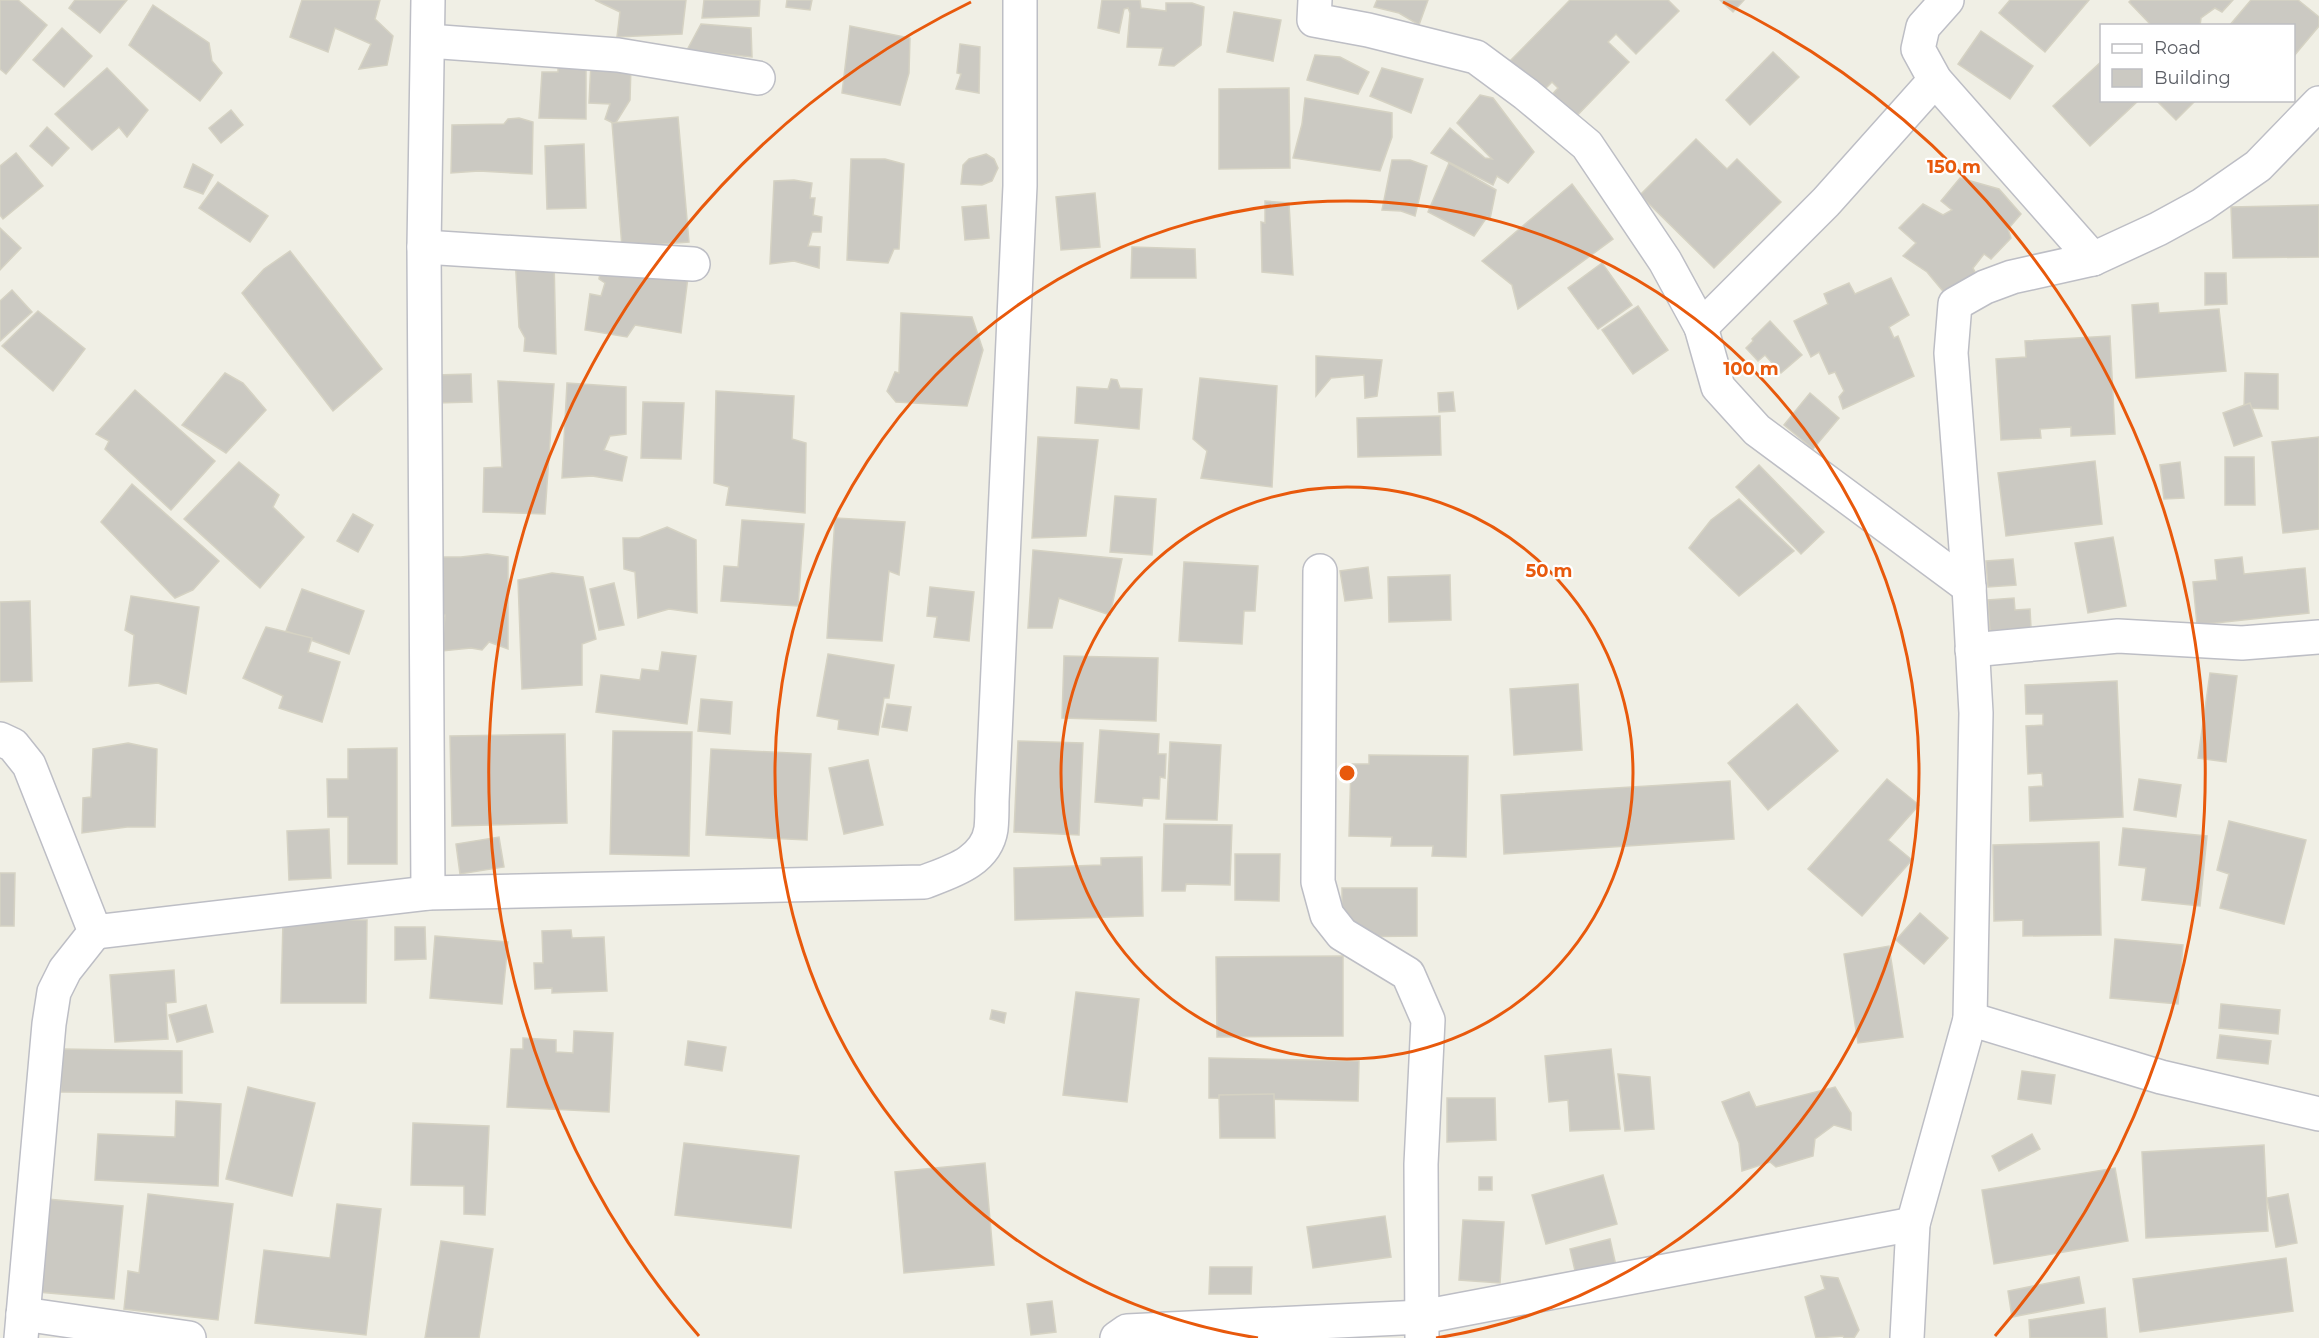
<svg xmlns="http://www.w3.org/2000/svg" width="2319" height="1338" font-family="Montserrat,sans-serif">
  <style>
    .building { fill: #cbc9c2; stroke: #d5d2c3; stroke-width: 1.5 }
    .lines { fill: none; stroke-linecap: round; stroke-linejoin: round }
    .minor-casing { stroke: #bdbec5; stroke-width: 36 }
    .minor { stroke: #fff; stroke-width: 33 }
    .ring { fill: none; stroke: #e8590c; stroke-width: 3 }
    .centre { fill: #e8590c; stroke: #fff; stroke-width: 3 }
    .ring-label { font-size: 18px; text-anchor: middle; font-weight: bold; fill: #e8590c; stroke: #fff; stroke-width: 4.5; stroke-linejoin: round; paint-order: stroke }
  </style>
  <rect width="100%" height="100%" fill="#f0efe5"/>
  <g class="building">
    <polygon points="0,0 18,0 47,25 6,74 0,69"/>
    <polygon points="75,0 127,0 100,33 69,8"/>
    <polygon points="302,0 380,0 375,19 393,36 387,65 359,69 371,44 335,28 328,52 290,37"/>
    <polygon points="595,0 686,0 682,34 617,37 620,12"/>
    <polygon points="704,0 760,0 759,16 702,18"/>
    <polygon points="787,0 812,0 810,10 786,7"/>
    <polygon points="1102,0 1140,0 1141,8 1166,11 1166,3 1192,3 1204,7 1201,45 1174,66 1159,65 1163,48 1127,47 1130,13 1128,8 1124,9 1119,33 1098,28"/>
    <polygon points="1377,0 1428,0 1419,25 1399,13 1374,7"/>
    <polygon points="1570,0 1668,0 1679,11 1636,54 1616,34 1608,42 1629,62 1568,125 1545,102 1558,88 1552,82 1540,94 1508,63"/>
    <polygon points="1720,0 1744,0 1733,12"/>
    <polygon points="2010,0 2089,0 2045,52 1999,13"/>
    <polygon points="2131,0 2233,0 2222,12 2215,8 2201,18 2200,26 2152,26 2129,2"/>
    <polygon points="2251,0 2298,0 2319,17 2319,26 2294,56 2294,26 2229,26"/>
    <polygon points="153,5 209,43 212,61 222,73 200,101 129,45"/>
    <polygon points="1234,12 1281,20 1273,61 1227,52"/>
    <polygon points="701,24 751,28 752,57 687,50"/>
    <polygon points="850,26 910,38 909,73 900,105 842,93"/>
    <polygon points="62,28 92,56 64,87 33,60"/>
    <polygon points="1981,31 2033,66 2010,99 1958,64"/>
    <polygon points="960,44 980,47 979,93 956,89 961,74 957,73"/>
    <polygon points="1773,52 1799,77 1750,125 1726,100"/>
    <polygon points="1315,55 1340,57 1369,72 1358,94 1307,80"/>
    <polygon points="558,60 586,61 586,119 539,118 542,72 558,72"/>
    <polygon points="2102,61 2102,100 2139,100 2090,146 2053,106"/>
    <polygon points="591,62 631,65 630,100 615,124 605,119 610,104 589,103"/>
    <polygon points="107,68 148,110 127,137 119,127 92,150 55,114"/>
    <polygon points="1382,68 1423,79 1411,113 1370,96"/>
    <polygon points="1289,88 1290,168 1219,169 1219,89"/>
    <polygon points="1480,95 1493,98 1534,152 1508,183 1497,176 1493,185 1431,153 1450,128 1485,158 1492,159 1457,123"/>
    <polygon points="1305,98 1392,113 1392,137 1380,171 1293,158 1302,124"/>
    <polygon points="2156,100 2196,100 2176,120"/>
    <polygon points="231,110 243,125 221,143 209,128"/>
    <polygon points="678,117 689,242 622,247 612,123"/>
    <polygon points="519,118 533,122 532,174 479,171 451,173 452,125 504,124 508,119"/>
    <polygon points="47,127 69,148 52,166 30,146"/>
    <polygon points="1696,139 1727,169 1737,159 1781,202 1714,268 1640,195"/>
    <polygon points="584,144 586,208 547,209 545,146"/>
    <polygon points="16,153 43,186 3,219 0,215 0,166"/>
    <polygon points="986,154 994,159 998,168 992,181 982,185 961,184 963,165 969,159"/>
    <polygon points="851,159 885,159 904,164 899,249 894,249 888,263 847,260"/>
    <polygon points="1392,160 1410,160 1427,166 1415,216 1401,211 1382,210"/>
    <polygon points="1449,163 1496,190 1490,219 1487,217 1474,236 1428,212"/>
    <polygon points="193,164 213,175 203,194 184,187"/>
    <polygon points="1960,178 1999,189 2021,214 2008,229 2011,238 1991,259 1984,254 1973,268 1976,274 1947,296 1927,272 1903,256 1916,243 1899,228 1923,204 1943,215 1952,210 1941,201"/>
    <polygon points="794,180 812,183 810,198 815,198 813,215 822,217 821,232 812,232 808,246 820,247 819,268 794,261 770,264 774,181"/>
    <polygon points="218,182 268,216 250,242 199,208"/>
    <polygon points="1572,184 1613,239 1518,309 1512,285 1482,261"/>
    <polygon points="1095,193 1100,247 1061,250 1056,197"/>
    <polygon points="1265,201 1289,203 1293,275 1262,272 1261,222 1265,223"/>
    <polygon points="986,205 989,238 965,240 962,207"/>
    <polygon points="2319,205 2319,257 2233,258 2231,207"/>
    <polygon points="0,228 21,248 0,270"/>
    <polygon points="1132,247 1195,249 1196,278 1131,278"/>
    <polygon points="290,251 382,369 333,411 242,293 264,269"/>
    <polygon points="515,256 554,258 556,354 524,351 525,338 519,327"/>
    <polygon points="1602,263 1632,305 1598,329 1568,288"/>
    <polygon points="601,268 688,277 681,333 635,325 627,337 585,330 590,294 601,296 605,283 599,279"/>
    <polygon points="2205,273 2226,273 2227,304 2205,305"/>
    <polygon points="1891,278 1909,315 1889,327 1894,338 1898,336 1914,376 1843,409 1839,397 1844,391 1835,372 1829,374 1819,352 1811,357 1794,321 1828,304 1824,294 1849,283 1855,294"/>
    <polygon points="12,290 32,312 0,341 0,301"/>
    <polygon points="2158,303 2159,313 2219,309 2226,371 2136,378 2132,305"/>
    <polygon points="1638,306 1668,350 1633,374 1602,330"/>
    <polygon points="38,311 85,349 53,391 2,346"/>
    <polygon points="901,313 972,317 983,350 967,406 896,402 887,391 895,372 899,373"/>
    <polygon points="1770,321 1802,355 1781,373 1765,355 1758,361 1746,348 1753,341 1752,339"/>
    <polygon points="2110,336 2115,434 2071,436 2071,427 2040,429 2041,438 2001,440 1996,359 2026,357 2025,341"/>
    <polygon points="1316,356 1382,360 1377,396 1365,398 1364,375 1331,378 1316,396"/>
    <polygon points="225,373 243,383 266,410 226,453 182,425"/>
    <polygon points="2245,373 2278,374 2278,409 2244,408"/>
    <polygon points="471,374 472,402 436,403 435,375"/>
    <polygon points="1200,378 1277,386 1272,487 1201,478 1207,451 1193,439"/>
    <polygon points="1111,379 1117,380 1120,388 1142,389 1139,429 1075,423 1077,387 1108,389"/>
    <polygon points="498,381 554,384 545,514 483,512 484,468 502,467"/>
    <polygon points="567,383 626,387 626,434 610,436 604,450 627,457 622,481 592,476 562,478"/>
    <polygon points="135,390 215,461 171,510 105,449 109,441 96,434"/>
    <polygon points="716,391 794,396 792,439 806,443 805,513 726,505 729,487 714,483"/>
    <polygon points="1453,392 1455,411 1439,412 1438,393"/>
    <polygon points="1810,393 1839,418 1813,449 1784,425"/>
    <polygon points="643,402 684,403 681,459 641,458"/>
    <polygon points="2250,403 2262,436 2234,446 2223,413"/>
    <polygon points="1440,416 1441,455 1358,457 1357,418"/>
    <polygon points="1038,437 1098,440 1086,536 1032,538"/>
    <polygon points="2319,437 2319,529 2283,533 2272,442"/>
    <polygon points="2225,457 2254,457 2255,505 2225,505"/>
    <polygon points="2095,461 2102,524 2006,536 1998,473"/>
    <polygon points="239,462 279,495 273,507 304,537 260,588 184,519"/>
    <polygon points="2180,462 2184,498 2164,499 2160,465"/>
    <polygon points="1759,465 1824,532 1801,554 1736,487"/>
    <polygon points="132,484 219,561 193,590 175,598 101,522"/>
    <polygon points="1115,496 1156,499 1152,555 1110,552"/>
    <polygon points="1739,499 1794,551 1739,596 1689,548 1711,520"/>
    <polygon points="353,514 373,525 358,552 337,541"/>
    <polygon points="835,518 905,522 899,575 889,571 882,641 827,638"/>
    <polygon points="742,520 804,524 798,606 721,601 724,566 738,567"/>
    <polygon points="667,527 696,540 697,613 669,609 638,618 635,572 624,569 623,538 639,538"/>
    <polygon points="2113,537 2126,606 2088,613 2075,543"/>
    <polygon points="1033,550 1122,559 1110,615 1059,598 1052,628 1028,628"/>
    <polygon points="487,554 508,557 508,649 489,642 482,650 471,648 442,651 445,615 433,612 437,557 461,557"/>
    <polygon points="2242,557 2244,574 2305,568 2309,613 2197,625 2193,582 2217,580 2215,560"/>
    <polygon points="2013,559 2016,585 1988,587 1986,561"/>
    <polygon points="1184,562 1258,566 1255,611 1244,611 1242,644 1179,641"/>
    <polygon points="1368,567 1372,598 1345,601 1340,571"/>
    <polygon points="552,573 583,577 596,639 582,644 582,685 522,689 518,580"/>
    <polygon points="1450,575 1451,620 1389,622 1388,577"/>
    <polygon points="614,583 624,625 599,630 590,589"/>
    <polygon points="930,587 974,592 969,641 934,637 937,617 927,616"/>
    <polygon points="302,589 364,611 349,654 286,631"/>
    <polygon points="131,596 199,607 186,694 158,683 129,686 134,635 125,630"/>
    <polygon points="2014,598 2015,610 2030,609 2031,628 1990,631 1988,600"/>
    <polygon points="30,601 32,681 0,682 0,602"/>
    <polygon points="266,627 312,638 308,652 340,662 322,722 279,708 283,696 243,678"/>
    <polygon points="662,652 696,656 687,724 596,712 601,675 640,680 642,669 659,671"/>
    <polygon points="828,654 894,665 889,698 884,698 878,735 838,729 839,720 817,716"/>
    <polygon points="1064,656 1158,658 1156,721 1062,718"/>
    <polygon points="2210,673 2237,676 2226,762 2198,758"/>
    <polygon points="2117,681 2123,817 2030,821 2029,787 2043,786 2042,773 2028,774 2026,726 2043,725 2043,714 2026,714 2025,685"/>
    <polygon points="1578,684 1582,750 1514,755 1510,689"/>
    <polygon points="701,699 732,702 730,734 698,731"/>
    <polygon points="887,704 911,707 907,731 882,727"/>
    <polygon points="1797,704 1838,751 1768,810 1728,763"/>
    <polygon points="1100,730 1159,734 1158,754 1166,754 1165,778 1160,777 1159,799 1143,798 1142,806 1095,802"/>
    <polygon points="613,731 692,732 689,856 610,854"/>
    <polygon points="565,734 567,823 452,826 450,736"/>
    <polygon points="1018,741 1083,743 1079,835 1014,832"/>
    <polygon points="1170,742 1221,745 1217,820 1166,819"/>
    <polygon points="128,743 157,749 155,827 127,827 82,833 83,798 91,797 93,749"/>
    <polygon points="397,748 397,864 348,864 348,817 328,817 327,779 348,779 348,749"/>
    <polygon points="711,749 811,754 807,840 706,835"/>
    <polygon points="1369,755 1468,756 1466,857 1432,856 1433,846 1391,846 1392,837 1349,836 1351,764 1369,764"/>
    <polygon points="868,760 883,825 844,834 829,768"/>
    <polygon points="1887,779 1919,805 1888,840 1912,860 1862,916 1808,869"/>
    <polygon points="2139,779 2181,785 2176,817 2134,810"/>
    <polygon points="1730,781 1734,839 1504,854 1501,795"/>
    <polygon points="2229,821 2306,840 2284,924 2220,908 2229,874 2217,870"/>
    <polygon points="1164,824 1232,825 1230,885 1186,884 1185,891 1162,891"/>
    <polygon points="2123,828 2207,836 2200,906 2142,900 2146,868 2119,865"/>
    <polygon points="329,829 331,878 289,880 287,831"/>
    <polygon points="499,837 504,867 460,874 456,844"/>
    <polygon points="2099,842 2101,935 2023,936 2023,920 1994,921 1993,845"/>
    <polygon points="1235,854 1280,854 1279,901 1235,900"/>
    <polygon points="1142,857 1143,916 1015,920 1014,868 1101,865 1101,858"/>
    <polygon points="0,873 15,873 14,926 0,926"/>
    <polygon points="1342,888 1417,888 1417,936 1342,937"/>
    <polygon points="1920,913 1948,938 1924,964 1896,940"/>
    <polygon points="283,920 367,920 366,1003 281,1003"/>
    <polygon points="395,927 425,927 426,959 395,960"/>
    <polygon points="571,930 572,938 604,937 607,991 552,993 552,988 535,989 534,963 543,963 542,931"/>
    <polygon points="435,936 508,942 502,1004 430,998"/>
    <polygon points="2115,939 2183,945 2178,1004 2110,998"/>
    <polygon points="1889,946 1903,1037 1858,1043 1844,954"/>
    <polygon points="1343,956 1343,1036 1217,1037 1216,957"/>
    <polygon points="174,970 176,1002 166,1003 168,1039 115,1042 110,975"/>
    <polygon points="1076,992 1139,999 1127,1102 1063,1095"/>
    <polygon points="2221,1004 2280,1010 2278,1034 2219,1028"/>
    <polygon points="206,1005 213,1032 177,1042 169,1015"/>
    <polygon points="992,1010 1006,1013 1004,1023 990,1019"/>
    <polygon points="574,1031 613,1033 609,1112 507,1107 511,1049 523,1049 523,1038 556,1040 556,1052 573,1053"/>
    <polygon points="2220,1035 2271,1041 2268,1064 2217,1058"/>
    <polygon points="688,1041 726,1047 722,1071 685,1065"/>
    <polygon points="62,1049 182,1051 182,1093 61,1092"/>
    <polygon points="1611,1049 1620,1129 1570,1131 1568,1100 1549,1102 1545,1056"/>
    <polygon points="1209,1058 1359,1061 1358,1101 1209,1098"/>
    <polygon points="2022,1071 2055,1075 2051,1104 2018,1099"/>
    <polygon points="1618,1074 1650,1077 1654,1129 1625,1131"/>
    <polygon points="248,1087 315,1103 292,1196 226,1179"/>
    <polygon points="1835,1087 1851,1113 1851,1130 1834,1125 1815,1139 1813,1156 1776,1167 1770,1162 1742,1171 1739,1143 1722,1102 1749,1092 1756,1107"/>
    <polygon points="1274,1094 1275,1138 1220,1138 1219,1095"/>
    <polygon points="1447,1098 1495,1098 1496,1140 1447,1142"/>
    <polygon points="176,1101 221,1104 218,1186 95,1180 98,1134 175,1137"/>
    <polygon points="413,1123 489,1126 485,1215 464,1214 464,1186 411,1185"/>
    <polygon points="2032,1134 2040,1149 1999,1171 1992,1156"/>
    <polygon points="684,1143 799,1156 791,1228 675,1215"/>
    <polygon points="2264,1145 2268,1231 2146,1238 2142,1152"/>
    <polygon points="985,1163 994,1265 904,1273 895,1172"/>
    <polygon points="2115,1168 2128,1241 1994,1264 1982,1190"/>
    <polygon points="1603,1175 1617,1224 1546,1244 1532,1195"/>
    <rect x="1479" y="1177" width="13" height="13"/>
    <polygon points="148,1194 233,1204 218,1320 124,1309 128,1271 139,1273"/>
    <polygon points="2288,1194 2297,1243 2276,1247 2267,1198"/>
    <polygon points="47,1199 123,1206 114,1299 38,1292"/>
    <polygon points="337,1204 381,1209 366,1335 255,1323 264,1250 330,1258"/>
    <polygon points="1385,1216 1391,1257 1313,1268 1307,1227"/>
    <polygon points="1463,1220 1504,1222 1500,1283 1459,1280"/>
    <polygon points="1610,1239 1619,1279 1579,1288 1570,1249"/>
    <polygon points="441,1241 493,1249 479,1338 425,1338"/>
    <polygon points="2286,1258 2293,1311 2140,1332 2133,1279"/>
    <polygon points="1210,1267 1252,1267 1251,1294 1209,1294"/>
    <polygon points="1821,1276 1838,1278 1859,1330 1854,1338 1844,1338 1843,1336 1816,1338 1805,1297 1825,1289"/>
    <polygon points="2079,1277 2084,1303 2012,1317 2008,1291"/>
    <polygon points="1052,1301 1056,1332 1031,1335 1027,1304"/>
    <polygon points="2105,1308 2107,1338 2030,1338 2029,1320"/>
  </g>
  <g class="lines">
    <defs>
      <g id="minor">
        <polyline points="1315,0 1314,20 1368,30 1476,57 1526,94 1587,145 1665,261 1701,327 1826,202 1935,80"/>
        <polyline points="1947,0 1923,27 1918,49 1935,80 2093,259"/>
        <polyline points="428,41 618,55 758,78"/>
        <polyline points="424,247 693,264"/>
        <polyline points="1701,327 1718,387 1757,430 1969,587"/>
        <polyline points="1320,571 1318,882 1327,915 1342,934 1408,974 1428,1020 1421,1164 1422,1338"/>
        <polyline points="1972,650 2118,636 2242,643 2319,637"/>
        <polyline points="0,739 13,745 29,765 95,932 65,970 54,992 49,1024 21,1338"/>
        <polyline points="428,893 424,247 428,0"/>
        <path d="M95 932 428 893 924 882C950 872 986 862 991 829 992 820 992 810 992 801L1020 186V0"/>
        <polyline points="1970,1019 1976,713 1969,587 1951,353 1955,304 1985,287 2012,277 2093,259 2158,229 2202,205 2258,166 2319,103"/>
        <polyline points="23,1314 189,1338"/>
        <polyline points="1117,1338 1127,1331 1422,1317 1913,1224"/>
        <polyline points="1907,1338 1913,1224 1970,1019 2161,1077 2319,1114"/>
      </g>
    </defs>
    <use href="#minor" class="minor-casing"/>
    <use href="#minor" class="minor"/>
  </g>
  <g class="ring">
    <circle cx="1347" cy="773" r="286"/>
    <path d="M1258 1338A572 572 0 1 1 1436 1338"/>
    <path d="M699 1336A858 858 0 0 1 971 2M1723 2A858 858 0 0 1 1995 1336"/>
  </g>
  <circle cx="1347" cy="773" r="9" class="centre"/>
  <g class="ring-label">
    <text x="1954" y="173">150 m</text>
    <text x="1751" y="375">100 m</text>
    <text x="1549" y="577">50 m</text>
  </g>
  <rect x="2100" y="24" width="195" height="78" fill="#ffffff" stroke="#bebfc2" stroke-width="1.5"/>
  <rect x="2112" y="44" width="30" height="9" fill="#ffffff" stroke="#bebfc2" stroke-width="1.5"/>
  <text x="2154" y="54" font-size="18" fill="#5d6067">Road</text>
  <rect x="2112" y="69" width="30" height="18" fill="#cbc9c2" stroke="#bebfc2" stroke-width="1.5"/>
  <text x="2154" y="84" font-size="18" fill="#5d6067">Building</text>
</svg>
